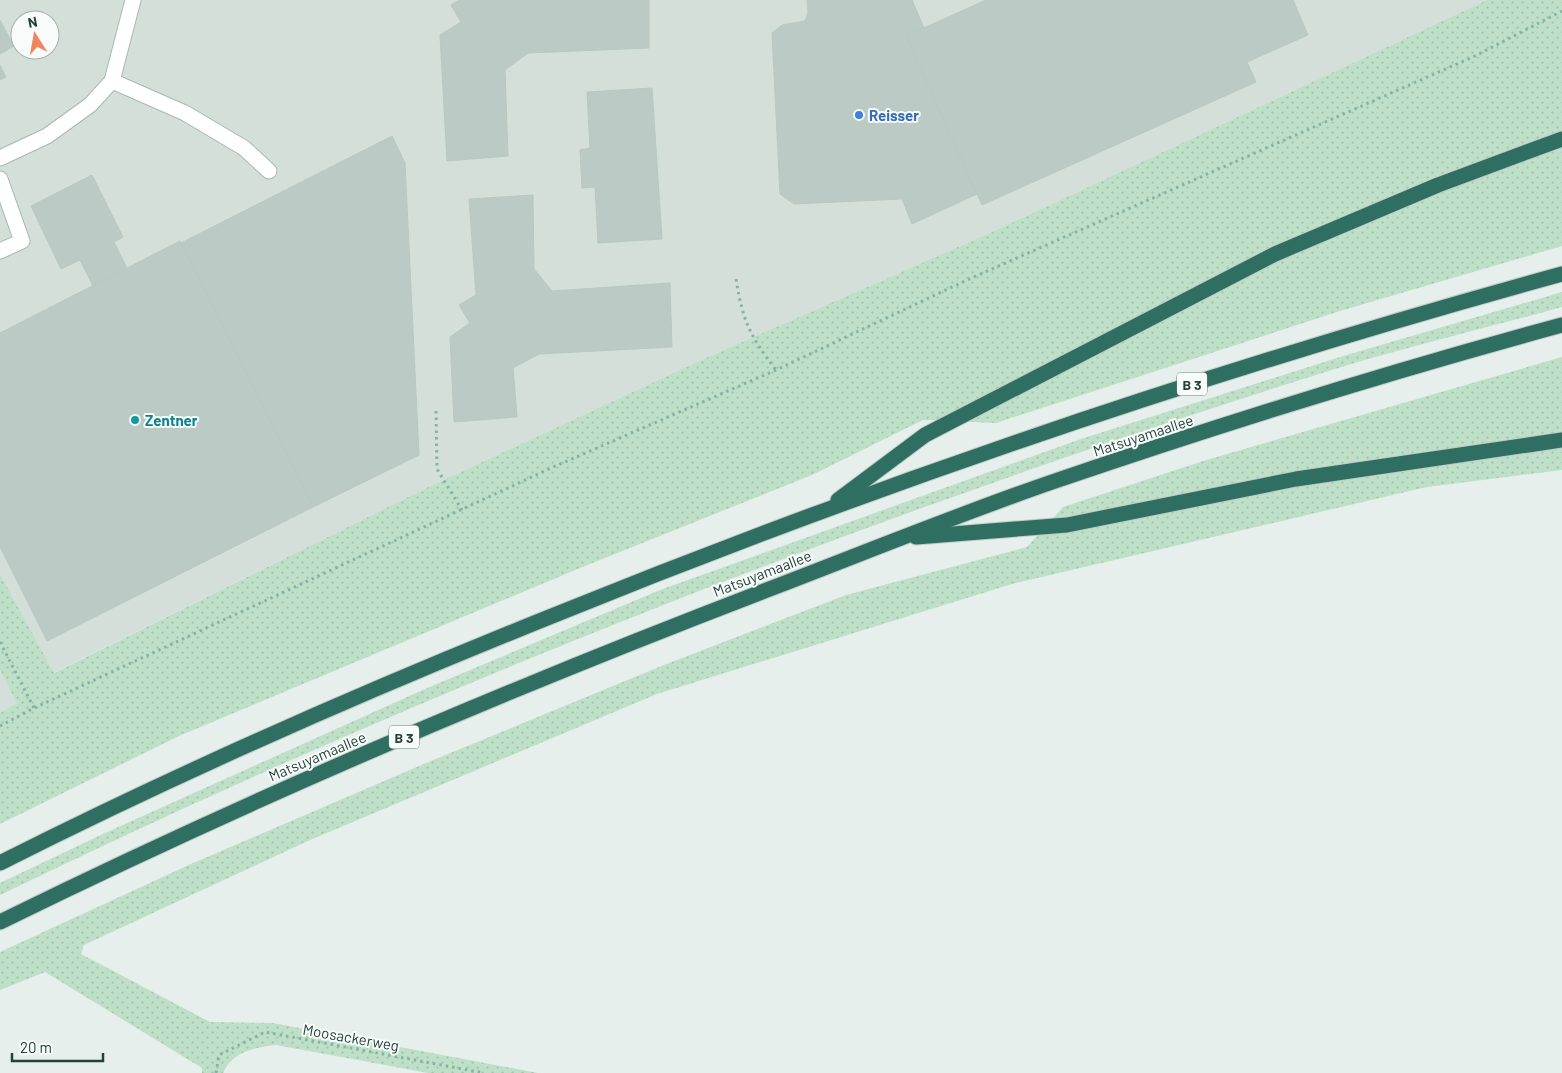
<svg xmlns="http://www.w3.org/2000/svg" width="1562" height="1073" font-family="Barlow,sans-serif">
  <style>
    .built { fill: #d4dfda; fill-rule: evenodd }
    .grass { fill: url(#grass-dots) }
    .building { fill: #bbcac4; stroke: #b8c9c2 }
    .lines { fill: none; stroke-linecap: round; stroke-linejoin: round }
    .minor-casing { stroke: #a8b8b2; stroke-width: 17 }
    .highway-casing { stroke: #c2cac8; stroke-width: 17 }
    .path { stroke: #86b3a5; stroke-width: 3; stroke-dasharray: 2.5 4; stroke-linecap: butt }
    .minor { stroke: #fff; stroke-width: 15 }
    .highway { stroke: #2f6f62; stroke-width: 15 }
    .shop-dot { fill: #3f7fe0; stroke: #f7fbf9; stroke-width: 2 }
    .culture-dot { fill: #0f9aa8; stroke: #f7fbf9; stroke-width: 2 }
    .labels { text-anchor: middle; dominant-baseline: central; stroke-width: 4; stroke-linejoin: round; paint-order: stroke }
    .shield { fill: #f7fbf9; stroke: #637a73; stroke-width: 1 }
    .shield-label { font-size: 14px; font-weight: bold; fill: #24423a }
    .shop-label { font-size: 15px; font-weight: bold; fill: #366cbe; stroke: #f7fbf9; text-anchor: start }
    .culture-label { font-size: 15px; font-weight: bold; fill: #0d838f; stroke: #f7fbf9; text-anchor: start }
    .street-label { font-size: 15px; fill: #24423a; stroke: #f7fbf9 }
  </style>
  <defs>
    <pattern id="grass-dots" width="8" height="8" patternUnits="userSpaceOnUse" patternTransform="scale(1.25)"><rect width="8" height="8" fill="#bfe0c8"/><path d="M2 2h.1M6 6h.1" fill="none" stroke="#a4c1ad" stroke-width="1.8" stroke-linecap="round"/></pattern>
  </defs>
  <rect width="100%" height="100%" fill="#e6efeb"/>
  <g class="built">
    <path d="M0 0H1487L994 231 699 361 424 489 53 673 0 574ZM20 20H50V50H20Z"/>
    <polygon points="0,670 18,703 0,713"/>
  </g>
  <g class="grass">
    <polygon points="1487,0 1562,0 1562,246 1340,311 996,423 923,420 812,475 580,568 179,736 0,824 0,713 17,703 0,670 0,574 54,673 424,489 699,361 994,231"/>
    <path d="M1562 292V307C1487 328 1410 346 1335 369 879 512 430 686 0 895V883L105 833 425 689 660 590 1081 439 1340 357Z"/>
    <path d="M1562 357V470L1427 487 1012 584 657 694 310 840 84 945 81 954 210 1022 273 1023 538 1073H428L276 1045C255 1047 232 1052 223 1073H202V1068L45 972 0 990V952L191 864 426 763 664 665 846 595 1027 547 1063 507 1203 461Z"/>
  </g>
  <g class="building">
    <polygon points="459,0 649,0 649,48 528,53 505,70 508,156 447,161 440,35 461,22 451,5"/>
    <polygon points="807,0 912,0 924,28 906,36 977,194 912,224 902,199 794,204 780,194 772,33 782,25 805,21 808,13"/>
    <polygon points="986,0 1293,0 1308,35 1247,62 1256,82 982,205 906,36"/>
    <polygon points="0,20 14,46 0,54"/>
    <polygon points="0,65 6,77 0,80"/>
    <polygon points="652,88 662,239 598,243 595,187 582,188 580,150 590,148 587,92"/>
    <polygon points="392,136 405,163 419,455 313,507 181,243"/>
    <polygon points="92,175 123,237 114,242 127,268 93,286 80,260 61,269 31,206"/>
    <polygon points="533,195 534,269 552,291 670,283 672,347 539,354 513,368 517,417 454,422 450,337 470,323 459,305 476,295 469,199"/>
    <polygon points="180,241 313,507 47,641 0,547 0,333"/>
  </g>
  <g class="lines">
    <defs>
      <g id="minor">
        <polyline points="112,81 185,113 244,148 269,171"/>
        <polyline points="0,158 47,136 90,105 112,81 133,0"/>
        <polyline points="0,179 22,241 0,251"/>
      </g>
      <g id="highway">
        <polyline points="838,500 925,435 1275,254 1438,185 1562,139"/>
        <polyline points="916,537 1067,525 1296,479 1562,440"/>
        <path d="M0 863C180 772 365 691 552 616 882 482 1219 368 1562 274"/>
        <path d="M0 922C254 797 515 686 780 585 871 550 962 513 1055 481 1222 424 1392 371 1562 325"/>
      </g>
    </defs>
    <use href="#minor" class="minor-casing"/>
    <use href="#highway" class="highway-casing"/>
    <g class="path">
      <path d="M736 279C743 322 750 336 776 370"/>
      <polyline points="436,411 437,469 462,510"/>
      <polyline points="0,642 34,708"/>
      <polyline points="0,726 34,708 551,468 776,370 967,280 1475,56 1562,11"/>
      <polyline points="216,1073 219,1055 265,1032 484,1073"/>
    </g>
    <use href="#minor" class="minor"/>
    <use href="#highway" class="highway"/>
  </g>
  <circle class="shop-dot" cx="859" cy="115" r="5"/>
  <circle class="culture-dot" cx="135" cy="420" r="5"/>
  <g class="labels">
    <g class="shield">
      <rect x="1177" y="372.5" width="30" height="23" rx="4"/>
      <rect x="389" y="725.5" width="30" height="23" rx="4"/>
    </g>
    <g class="shield-label">
      <text x="1192" y="384">B 3</text>
      <text x="404" y="737">B 3</text>
    </g>
    <g class="shop-label">
      <text x="869" y="115">Reisser</text>
    </g>
    <g class="culture-label">
      <text x="145" y="420">Zentner</text>
    </g>
    <g class="street-label">
      <text transform="translate(1143 435) rotate(-18)">Matsuyamaallee</text>
      <text transform="translate(762 573) rotate(-21)">Matsuyamaallee</text>
      <text transform="translate(317 756) rotate(-23)">Matsuyamaallee</text>
      <text transform="translate(351 1037) rotate(10)">Moosackerweg</text>
    </g>
  </g>
  <g transform="translate(35 35) rotate(349)"><circle r="24" fill="#f7fbf9" stroke="#a3b1ad"/>
  <path d="M0-4L9 19L0 12L-9 19Z" fill="#f4845f"/>
  <text y="-8" font-size="14" font-weight="bold" text-anchor="middle" fill="#24423a">N</text>
  </g>
  <path d="M12 1053v8h91v-8" fill="none" stroke="#24423a" stroke-width="2.5"/>
  <text x="20" y="1053" font-size="15" fill="#24423a" stroke="#f7fbf9" stroke-width="4" paint-order="stroke">20 m</text>
</svg>
